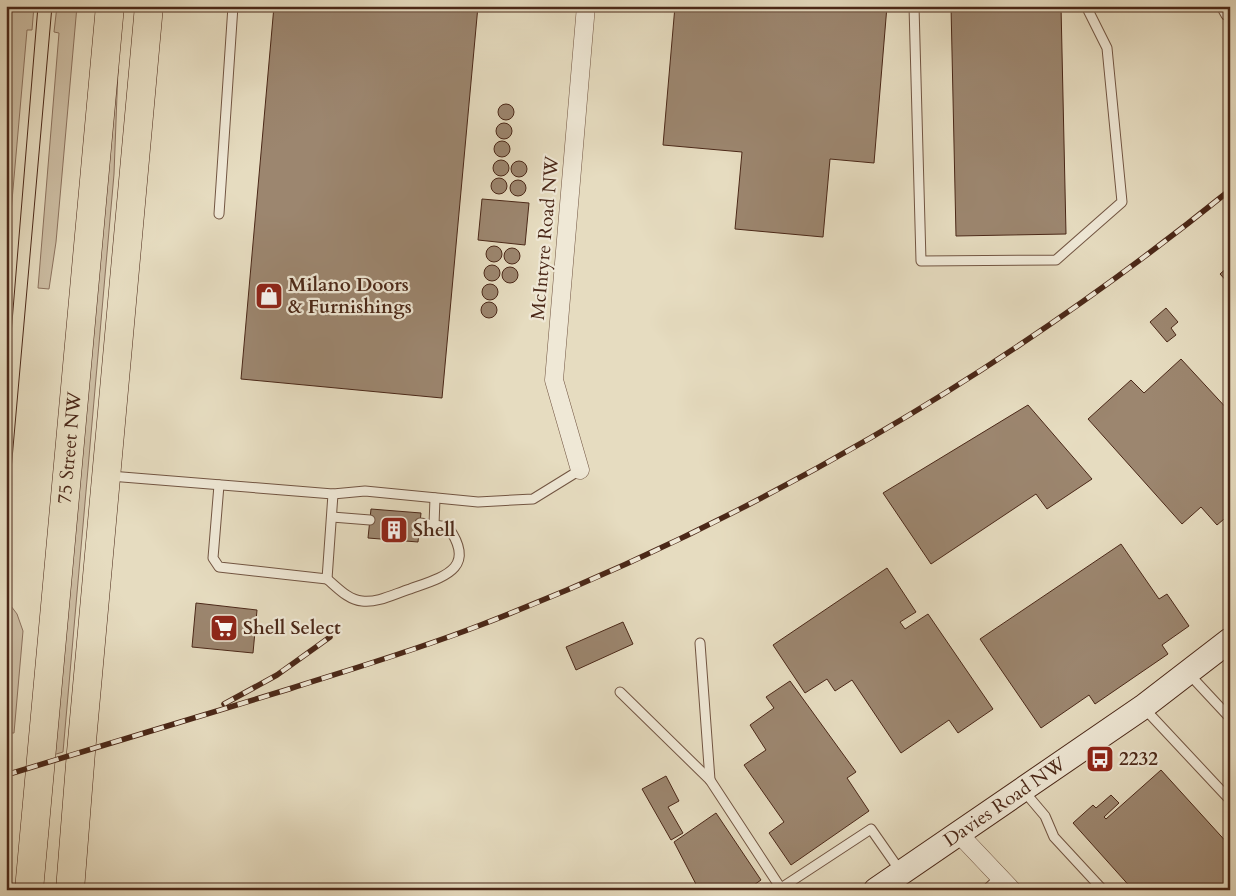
<svg xmlns="http://www.w3.org/2000/svg" width="1236" height="896" font-family="Cardo,serif">
  <style>
    .green { fill: #ccbda3; stroke: #8c725e }
    .building { fill: #9c866f; stroke: #4b2818 }
    .lines { fill: none; stroke-linecap: round; stroke-linejoin: round }
    .lane-casing { stroke: #725542; stroke-width: 11 }
    .street-casing { stroke: #725542; stroke-width: 19 }
    .secondary-casing { stroke: #4b2818; stroke-width: 26 }
    .primary-casing { stroke: #4b2818; stroke-width: 29 }
    .lane { stroke: #efe8d6; stroke-width: 9 }
    .street { stroke: #efe8d6; stroke-width: 18 }
    .secondary { stroke: #efe8d6; stroke-width: 24 }
    .primary { stroke: #e6dcc0; stroke-width: 28 }
    .tram { stroke: #4b2818; stroke-width: 1 }
    .rail-casing { stroke: #4b2818; stroke-width: 5.5 }
    .rail { stroke: #efe8d6; stroke-width: 4; stroke-dasharray: 11; stroke-linecap: butt }
    .labels { text-anchor: middle; dominant-baseline: central; stroke-width: 4.5; stroke-linejoin: round; paint-order: stroke }
    .street-label { font-size: 19px; fill: #4b2818; stroke: #efe8d6 }
    .poi-label { font-size: 19px; font-weight: bold; fill: #4b2818; stroke: #efe8d6; text-anchor: start }
  </style>
  <rect width="100%" height="100%" fill="#e6dcc0"/>
  <filter id="stains"><feTurbulence type="fractalNoise" baseFrequency=".004" numOctaves="4"/><feColorMatrix values="0 0 0 0 .2 0 0 0 0 .09 0 0 0 0 .02 0 0 0 .5 -.17"/></filter>
  <radialGradient id="worn" r=".72"><stop offset=".6" stop-color="#630" stop-opacity="0"/><stop offset="1" stop-color="#630" stop-opacity=".3"/></radialGradient>
  <g class="green">
    <polygon points="6,6 34,6 32,30 27,30 6,269"/>
    <polygon points="57,6 77,6 56,242 49,289 38,288 59,33 54,32"/>
    <polygon points="118,69 114,174 63,752 53,755"/>
    <polygon points="11,606 17,614 23,631 14,733 6,733 6,647"/>
  </g>
  <g class="building">
    <polygon points="274,6 478,6 442,398 241,379"/>
    <polygon points="675,6 887,6 874,163 830,159 823,237 735,229 742,152 663,145"/>
    <polygon points="951,6 1061,6 1066,234 956,236"/>
    <circle cx="506" cy="112" r="8"/>
    <circle cx="504" cy="131" r="8"/>
    <circle cx="502" cy="149" r="8"/>
    <circle cx="501" cy="168" r="8"/>
    <circle cx="519" cy="169" r="8"/>
    <circle cx="499" cy="186" r="8"/>
    <circle cx="518" cy="188" r="8"/>
    <polygon points="482,199 529,203 525,245 478,240"/>
    <circle cx="494" cy="254" r="8"/>
    <circle cx="512" cy="256" r="8"/>
    <polygon points="1230,265 1230,285 1220,274"/>
    <circle cx="492" cy="273" r="8"/>
    <circle cx="510" cy="275" r="8"/>
    <circle cx="490" cy="292" r="8"/>
    <circle cx="489" cy="310" r="8"/>
    <polygon points="1166,308 1178,322 1171,328 1176,335 1167,342 1150,322"/>
    <polygon points="1181,359 1230,412 1230,514 1217,525 1201,507 1182,524 1088,419 1131,380 1144,393"/>
    <polygon points="1028,405 1092,479 1047,509 1036,494 931,564 883,493"/>
    <polygon points="371,509 421,513 418,542 368,538"/>
    <polygon points="1121,544 1159,599 1167,594 1189,626 1162,645 1168,654 1095,704 1089,695 1041,728 980,639"/>
    <polygon points="887,568 916,612 900,622 905,629 928,614 993,709 958,733 949,720 901,753 852,680 835,691 827,679 805,693 773,645"/>
    <polygon points="196,603 257,610 253,653 192,647"/>
    <polygon points="623,622 633,644 576,670 566,647"/>
    <polygon points="790,681 856,772 847,778 869,811 791,865 769,833 784,822 744,765 766,750 750,725 774,708 766,697"/>
    <polygon points="1161,770 1230,846 1230,887 1227,890 1133,890 1073,823 1093,805 1096,808 1111,795 1119,803 1104,817 1106,819"/>
    <polygon points="666,776 679,801 668,807 683,833 671,840 642,789"/>
    <polygon points="716,813 761,880 747,890 699,890 674,842"/>
  </g>
  <g class="lines">
    <defs>
      <g id="lane">
        <polyline points="914,6 921,261 1056,260 1122,202 1107,48 1086,6"/>
        <polyline points="1221,6 1226,15"/>
        <polyline points="219,214 233,6"/>
        <polyline points="110,476 333,494 365,491 478,502 533,499 580,470"/>
        <polyline points="219,485 213,558 219,567 327,579 333,494"/>
        <polyline points="332,517 370,520"/>
        <polyline points="434,525 435,498"/>
        <path d="M327 579C337 587 348 600 362 601 378 603 394 594 410 589 443 577 478 569 448 527L420 523"/>
        <polyline points="700,643 710,780"/>
        <polyline points="1189,674 1230,718"/>
        <polyline points="620,692 710,780 782,890"/>
        <polyline points="1143,707 1230,800"/>
        <polyline points="1023,790 1045,816 1054,837 1103,890"/>
        <polyline points="778,890 871,829 901,872"/>
        <polyline points="986,890 1000,877"/>
      </g>
      <g id="street">
        <polyline points="580,470 554,380 586,6"/>
        <polyline points="959,834 1012,890"/>
      </g>
      <g id="secondary">
        <path id="s1" d="M876 890 1143 707 1230 640"/>
      </g>
      <g id="primary">
        <path id="s2" d="M29 890 110 6"/>
        <polyline points="70,890 81,752 149,6"/>
      </g>
    </defs>
    <use href="#lane" class="lane-casing"/>
    <use href="#street" class="street-casing"/>
    <use href="#secondary" class="secondary-casing"/>
    <use href="#primary" class="primary-casing"/>
    <use href="#lane" class="lane"/>
    <use href="#street" class="street"/>
    <use href="#secondary" class="secondary"/>
    <use href="#primary" class="primary"/>
    <g class="tram">
      <polyline points="6,395 38,6"/>
      <polyline points="6,527 52,6"/>
    </g>
    <defs>
      <g id="rail">
        <polyline points="224,704 277,675 330,637"/>
        <path d="M6 775C100 746 195 718 289 689 352 669 416 650 478 626 749 522 1004 373 1230 190"/>
      </g>
    </defs>
    <use href="#rail" class="rail-casing"/>
    <use href="#rail" class="rail"/>
  </g>
  <defs>
    <symbol id="shop-square" viewBox="-11 -11 22 22"><rect x="-9" y="-9" width="18" height="18" rx="4" fill="#8f2418" stroke="#efe8d6"/><path d="M-5-2.5h2.3a2.7 3.5 0 0 1 5.4 0H5L5.5 6h-11ZM-1.5-2.5h3a1.5 2.3 0 0 0-3 0Z" fill="#fff"/></symbol>
    <symbol id="building-square" viewBox="-11 -11 22 22"><rect x="-9" y="-9" width="18" height="18" rx="4" fill="#8f2418" stroke="#efe8d6"/><path d="M-4-6H4V6H1V3H-1V6H-4ZM-2.5-4.3h1.7v1.8h-1.7ZM.8-4.3h1.7v1.8H.8ZM-2.5-1h1.7V.8h-1.7ZM.8-1h1.7V.8H.8Z" fill="#fff"/></symbol>
    <symbol id="supermarket-square" viewBox="-11 -11 22 22"><rect x="-9" y="-9" width="18" height="18" rx="4" fill="#8f2418" stroke="#efe8d6"/><path d="M-6-5.5h2.5l.6 2H6L4.5 2H-2.5L-4.4-4H-6ZM-1.5 3.2a1.3 1.3 0 1 0 .1 0ZM3 3.2a1.3 1.3 0 1 0 .1 0Z" fill="#fff"/></symbol>
    <symbol id="bus-square" viewBox="-11 -11 22 22"><rect x="-9" y="-9" width="18" height="18" rx="4" fill="#8f2418" stroke="#efe8d6"/><path d="M-5-6H5V4H4V6H2V4H-2V6H-4V4H-5ZM-3.5-4V0h7V-4ZM-3.5 1.2v1.5H-2V1.2ZM2 1.2v1.5H3.5V1.2Z" fill="#fff"/></symbol>
  </defs>
  <g fill-rule="evenodd">
    <use href="#shop-square" x="253" y="280" width="32" height="32"/>
    <use href="#building-square" x="378" y="514" width="32" height="32"/>
    <use href="#supermarket-square" x="208" y="612" width="32" height="32"/>
    <use href="#bus-square" x="1084" y="743" width="32" height="32"/>
  </g>
  <g class="labels">
    <g class="street-label">
      <text transform="translate(545 238) rotate(-85)">McIntyre Road NW</text>
      <text stroke="none"><textPath href="#s2" startOffset="444">75 Street NW</textPath></text>
      <text stroke="none"><textPath href="#s1" startOffset="156">Davies Road NW</textPath></text>
    </g>
    <g class="poi-label">
      <text x="288" y="285">Milano Doors<tspan x="288" dy="22">&amp; Furnishings</tspan></text>
      <text x="413" y="530">Shell</text>
      <text x="243" y="628">Shell Select</text>
      <text x="1119" y="759">2232</text>
    </g>
  </g>
  <rect width="1236" height="896" fill="none" stroke="#e6dcc0" stroke-width="25"/>
  <rect x="8" y="8" width="1221" height="881" fill="none" stroke="#4b2818" stroke-width="2.5"/>
  <rect x="12" y="12" width="1211" height="871" fill="none" stroke="#4b2818"/>
  <rect width="100%" height="100%" filter="url(#stains)"/>
  <rect width="100%" height="100%" fill="url(#worn)"/>
</svg>
